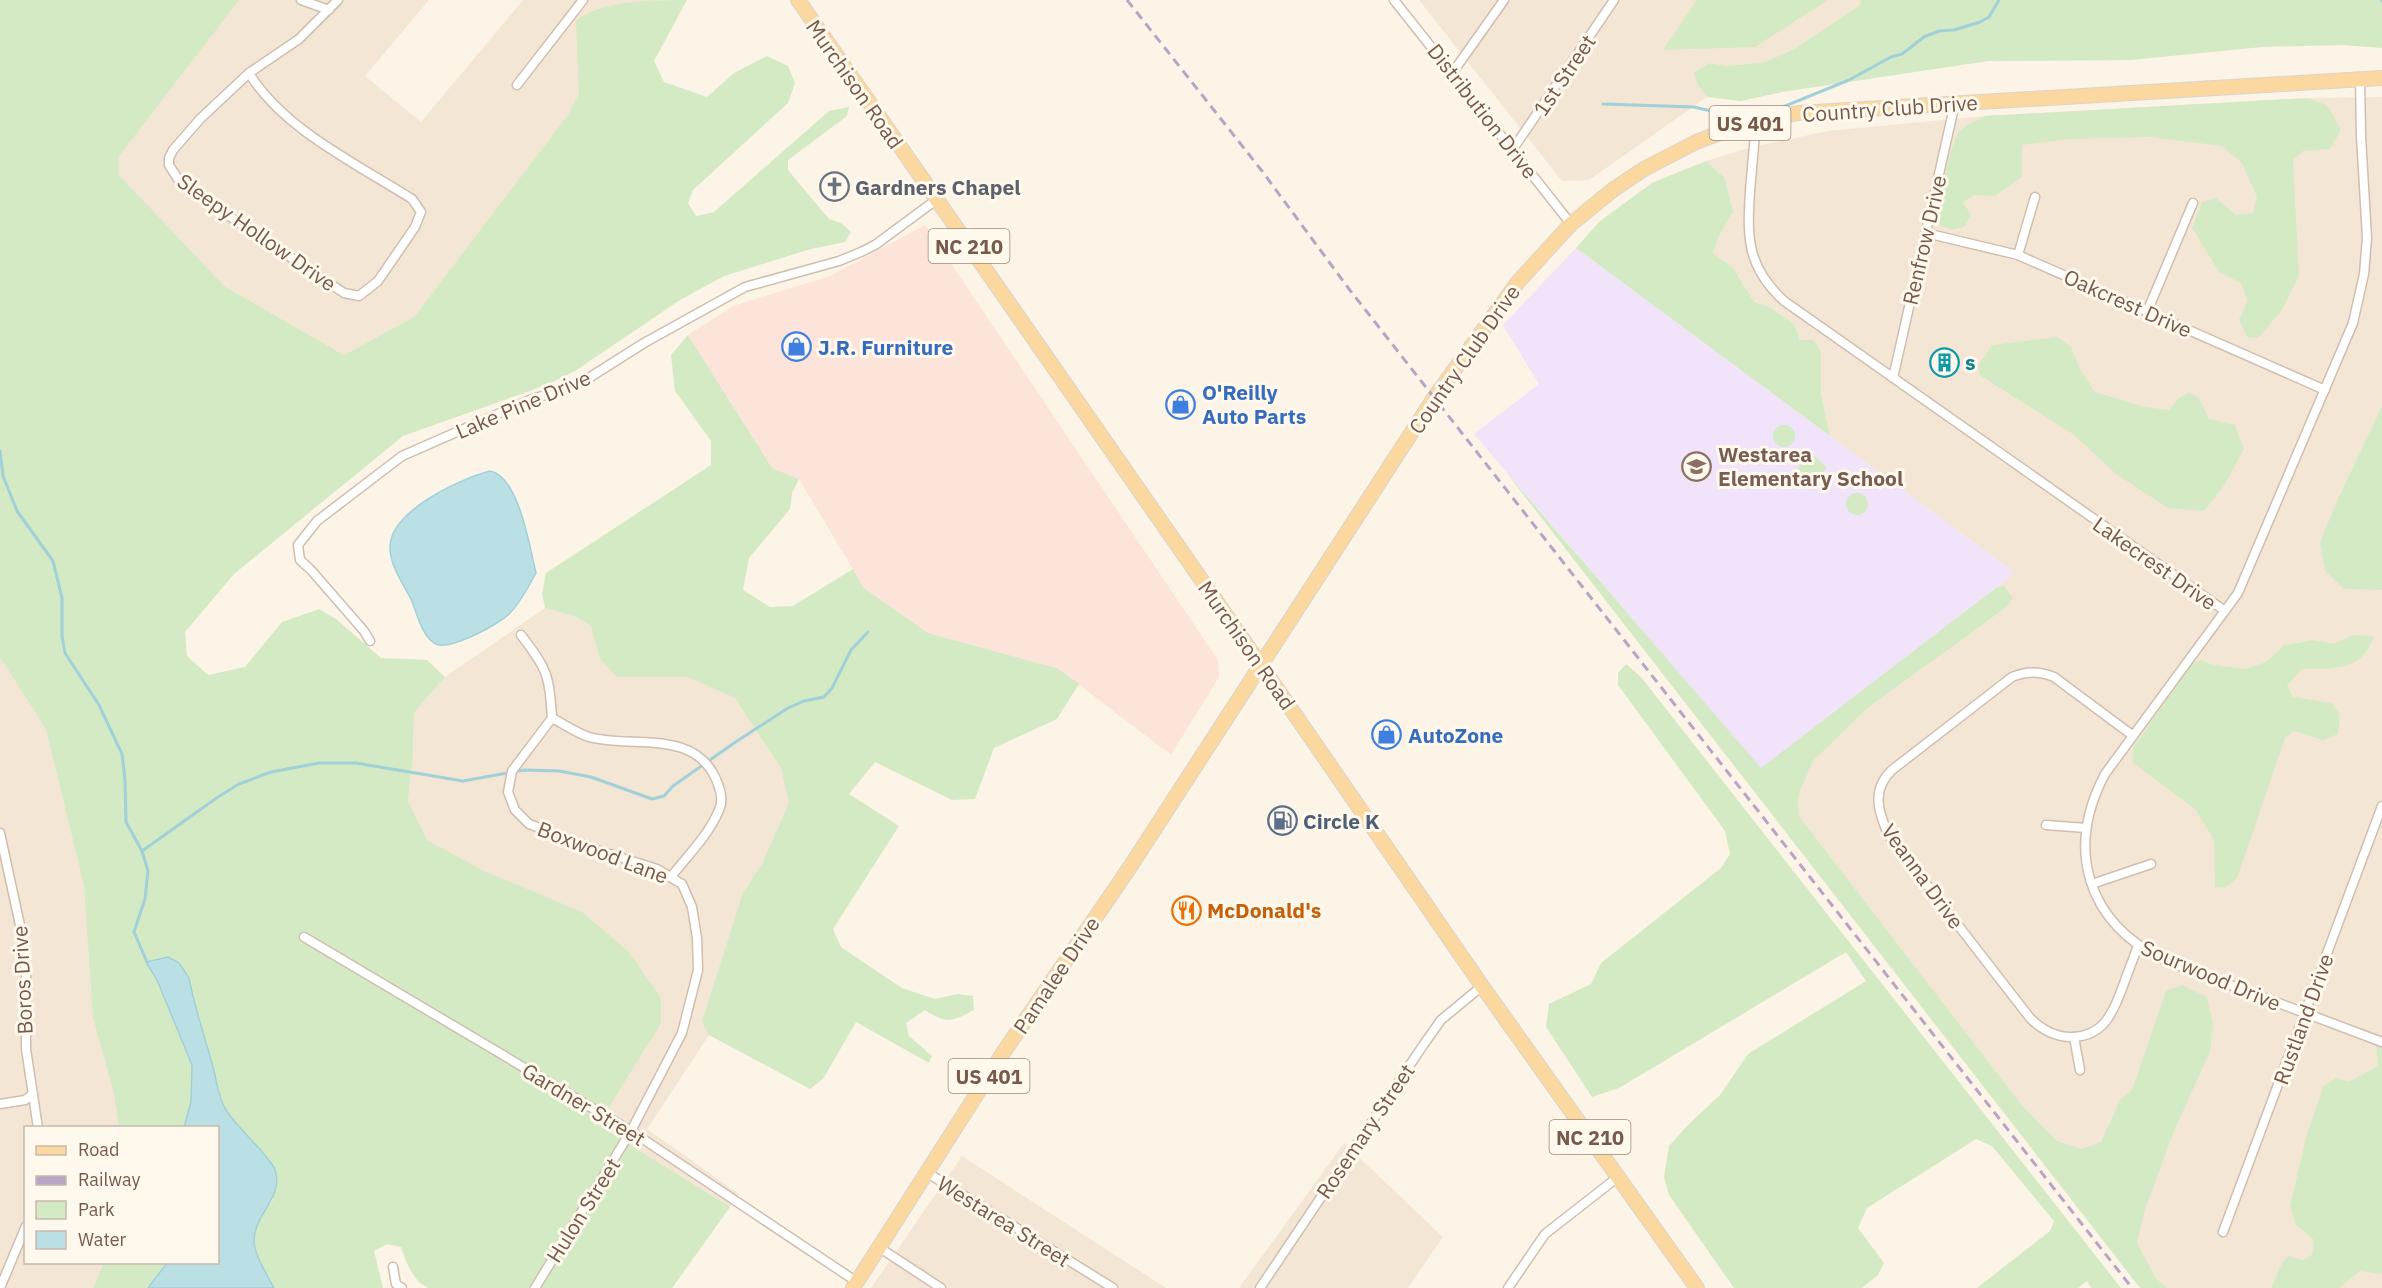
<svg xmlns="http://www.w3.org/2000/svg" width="2382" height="1288" font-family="'IBM Plex Sans',sans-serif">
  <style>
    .residential { fill: #f4e6d5; fill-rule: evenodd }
    .commercial { fill: #fde4da }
    .education { fill: #f1e3f9 }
    .green { fill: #d4eac4 }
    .water { fill: #bae0e6; stroke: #a1d0d8; stroke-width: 1.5 }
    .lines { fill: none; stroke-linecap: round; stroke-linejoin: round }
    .stream { stroke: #a1d0d8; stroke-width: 3 }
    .street-casing { stroke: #d0beaf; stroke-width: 11 }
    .primary-casing { stroke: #dbd4d0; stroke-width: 16 }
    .street { stroke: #fff; stroke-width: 8 }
    .primary { stroke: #fbd89f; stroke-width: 14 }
    .rail { stroke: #b7a4c7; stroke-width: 3; stroke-dasharray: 9 6; stroke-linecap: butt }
    .labels { text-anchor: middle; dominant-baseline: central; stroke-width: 6; stroke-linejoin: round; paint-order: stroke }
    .shield { fill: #fff8ed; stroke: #9f897c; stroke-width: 1.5 }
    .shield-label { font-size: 20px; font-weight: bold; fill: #765a4b }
    .street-label { font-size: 21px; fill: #765a4b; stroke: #fff8ed }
    .worship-label { font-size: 21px; font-weight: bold; fill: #5b616d; stroke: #fff8ed; text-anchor: start }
    .shop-label { font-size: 21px; font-weight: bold; fill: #366cbe; stroke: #fff8ed; text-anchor: start }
    .culture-label { font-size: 21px; font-weight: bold; fill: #0d838f; stroke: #fff8ed; text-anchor: start }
    .education-label { font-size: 21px; font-weight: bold; fill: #785e54; stroke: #fff8ed; text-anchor: start }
    .service-label { font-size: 21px; font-weight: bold; fill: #4e5e75; stroke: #fff8ed; text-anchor: start }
    .food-label { font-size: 21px; font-weight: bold; fill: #c56008; stroke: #fff8ed; text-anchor: start }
  </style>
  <rect width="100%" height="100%" fill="#fcf4e6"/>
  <g class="residential">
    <polygon points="89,0 429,0 365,76 421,122 523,0 658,0 414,317 344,355 224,286 70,156"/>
    <polygon points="1419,0 1861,0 1860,5 1796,48 1765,62 1728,66 1709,63 1694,72 1707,97 1589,180 1562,181"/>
    <path d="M2382 97V406L2340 494 2380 591 2382 590V1288H2167L2156 1278 2057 1141 2021 1104 1799 816 1798 796 1813 761 1869 707 2007 607 2004 586 1997 587 2015 573 1830 436 1821 393V352L1814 340H1800L1795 325 1770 307 1754 302 1733 268 1713 253 1718 238 1733 212 1725 178 1706 161 1745 149 1827 131 1985 116 2308 98ZM2311 640 2302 669 2287 686 2210 664 2245 669 2255 666 2266 662 2284 645Z"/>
    <polygon points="0,601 6,605 55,708 137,1127 26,1128 26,1262 140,1263 129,1288 0,1288"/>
    <polygon points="545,608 574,616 591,626 875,762 849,794 723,1042 709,1035 647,1129 739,1194 672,1288 428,1288 419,1283 408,1266 401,1247 387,1244 374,1250 408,801 413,756 414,713 445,677"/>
    <polygon points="1344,1143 1443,1237 1408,1288 1239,1288"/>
    <polygon points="962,1156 1166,1288 871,1288"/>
  </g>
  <polygon class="commercial" points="925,225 1218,660 1219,677 1171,755 1057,668 928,633 864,588 799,479 772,468 688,335 733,306 830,276"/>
  <polygon class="education" points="1576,248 2015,573 1761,769 1474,434 1539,384 1503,325"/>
  <g class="green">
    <path d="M0 0H239L119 156 118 174 224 286 344 355 414 317 568 115 579 94 576 20C605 0 649 0 687 0L654 61 664 82 707 97 734 73 767 56 788 66 795 83 788 103 693 190 688 203 696 216 714 212 829 111 849 107 847 116 788 160V170L829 219 841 223 851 232 845 242 811 249 724 276 680 300 575 371 549 384 403 436 234 574 185 632 187 656 208 675 245 667 282 622 319 609 336 619 381 658 427 660 445 677 414 713 413 756 408 801 427 840 484 871 582 912 628 951 661 998V1023L598 1125 730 1207 672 1288H428C412 1278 407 1264 401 1247L387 1244 374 1251 383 1288H274C268 1276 255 1256 254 1244 252 1229 264 1210 273 1200L238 1128 224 1108 188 978 146 962 157 980 192 1065 191 1102 184 1127H119L114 1093 93 1018 84 885 46 729 0 657Z"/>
    <polygon points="1697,0 1828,0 1755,47 1663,50"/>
    <polygon points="1861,0 2382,0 2382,48 2343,45 2262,47 2131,60 1988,61 1782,92 1741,101 1707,97 1698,85 1694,72 1709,63 1728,66 1765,62 1796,48 1860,5"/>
    <path d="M2308 98 2327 105 2341 130 2330 149 2303 151 2293 160 2299 276 2282 310 2258 338 2247 337 2239 319 2248 301 2241 283 2219 272 2192 228 2202 202 2216 198 2236 215 2253 213 2257 197 2242 163 2222 146 2151 137 2069 139 2022 145V177L1995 196 1974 195 1963 202 1971 215 1964 227 1951 230 1937 223C1938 208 1950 146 1957 135 1963 125 1976 121 1985 116Z"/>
    <polygon points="1706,161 1725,178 1733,212 1718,238 1713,253 1733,268 1754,302 1770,307 1795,325 1800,340 1814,340 1821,352 1821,393 1830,436 1576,248 1600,221 1652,183"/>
    <path d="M688 335 772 468 799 479 792 493 790 509 749 558 743 590 770 607 793 606 853 569 864 588 928 633 1057 668 1079 684 1057 719 994 748 975 799 952 800 875 762 849 794 899 826 833 929 841 947 902 988 935 999 958 994 973 996 974 1010C952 1022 946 1024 925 1010L906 1023 909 1036 932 1056 929 1063 856 1022 823 1079 810 1089 709 1035 702 1021 743 893 762 864 789 803 781 768 735 698 688 677H617L600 659 591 626 574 616 545 608 542 594 546 573 711 465V441L675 391 671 355Z"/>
    <polygon points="2057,337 2071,347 2080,369 2095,392 2145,407 2169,410 2180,397 2189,393 2199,398 2209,419 2235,425 2244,449 2223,487 2204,511 2168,508 2116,474 2073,434 1981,376 1977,367 1992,345"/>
    <polygon points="2382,406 2382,590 2344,589 2325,571 2320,542 2340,494"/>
    <circle cx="1784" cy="436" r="11"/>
    <polygon points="1812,453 1827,468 1813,483 1797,468"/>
    <polygon points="1505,471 1761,768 1997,587 2004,586 2013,598 2007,607 1869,707 1813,761 1798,796 1799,816 2021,1104 2057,1141 2082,1149 2101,1142 2120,1100 2132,1090 2166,991 2182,985 2207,997 2213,1024 2210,1052 2174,1131 2145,1209 2137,1243 2156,1278 2167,1288 2140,1288"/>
    <circle cx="1857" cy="504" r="11"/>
    <path d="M2353 635 2374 636C2362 672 2334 668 2302 669L2287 686 2293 697 2332 703 2340 715 2338 734 2323 740 2294 731 2285 738 2237 878 2225 888 2215 887 2214 840 2195 809 2132 762 2133 748 2192 664 2201 660 2210 664 2245 669 2266 662 2284 645 2312 640 2334 644Z"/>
    <polygon points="1626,664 1641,677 2121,1288 2091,1288 2087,1281 2078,1288 1977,1288 2050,1231 2054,1221 1992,1146 1976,1139 1867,1208 1858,1228 1884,1263 1878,1275 1862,1288 1734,1288 1669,1195 1664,1177 1669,1146 1689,1124 1720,1095 1748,1054 1866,981 1846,952 1619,1088 1592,1097 1546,1027 1549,1004 1591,984 1601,963 1721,868 1730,854 1725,831 1618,685 1618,673"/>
    <polygon points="2376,1045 2382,1047 2382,1274 2360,1271 2339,1288 2271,1288 2282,1263 2288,1256 2303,1260 2311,1256 2314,1246 2313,1239 2296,1225 2290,1206 2307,1134 2324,1086 2336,1078 2349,1082 2378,1066"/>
    <polygon points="104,1263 167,1263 148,1288 93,1288"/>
  </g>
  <g class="water">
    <path d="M490 471C519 476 530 549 536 573 528 587 520 604 508 615 497 625 446 653 434 643 421 634 417 613 411 599 403 584 390 565 390 548 389 512 459 479 490 471Z"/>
    <path d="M168 957 179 963 189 978C195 1010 206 1040 214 1071 217 1084 219 1099 226 1110 236 1127 271 1157 275 1170 284 1199 253 1214 254 1242 254 1254 268 1277 274 1288H148L167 1263 218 1262V1128L184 1127 191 1102 192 1065 157 980 146 962Z"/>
  </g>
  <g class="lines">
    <g class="stream">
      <polyline points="2381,0 2382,0"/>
      <polyline points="1603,104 1694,107 1711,111 1730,110 1753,117"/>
      <polyline points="1768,113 1849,80 1891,57 1902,54 1924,37 1939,31 1954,30 1980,22 1989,17 1999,0"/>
      <polyline points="0,451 3,476 17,511 53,561 62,598 62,636 65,653 99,705 122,754 125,780 126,822 142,851 148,871 145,899 134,932 147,962"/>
      <polyline points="142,851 218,797 239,784 271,772 319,763 356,763 463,781 524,770 559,771 591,777 652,799 664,796 673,786 734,743 788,708 804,701 824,697 832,688 851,650 868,632"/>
    </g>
    <defs>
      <g id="street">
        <polyline points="301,0 329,10"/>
        <polyline points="1394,0 1571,224"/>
        <polyline points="1453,72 1504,0"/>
        <path d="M249 73C283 129 357 164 412 199L421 212 415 227 378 281 359 296 344 293 232 218 178 179 169 165V158L173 150 200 119 249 73 299 39 338 0"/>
        <path d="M2360 80 2361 136 2367 238 2364 274 2353 323 2238 593 2105 774C2065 850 2087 922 2164 960L2382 1042"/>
        <polyline points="517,85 583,0"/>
        <path d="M1756 122C1754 145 1752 168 1750 191 1747 238 1747 267 1784 301L2225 611"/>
        <polyline points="1513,149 1614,0"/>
        <polyline points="1926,233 2018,255 2325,390"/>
        <polyline points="2018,255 2035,197"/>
        <polyline points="2147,312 2193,203"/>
        <polyline points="1893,378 1955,103"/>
        <path d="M521 635C548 670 549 675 552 718"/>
        <polyline points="370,641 364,631 311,570 300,560 298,545 317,521 402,456 532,399 569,388 584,381 644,343 745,287 839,261 861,252 875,245 936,200"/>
        <path d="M552 718C564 724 576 733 589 737 633 749 693 728 716 779 720 789 724 800 719 810 709 835 687 856 671 877"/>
        <path d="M2132 735 2054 677C2039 671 2027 671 2012 677L1892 770C1871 790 1878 812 1889 836L2030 1018C2042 1030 2055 1037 2071 1037 2104 1037 2114 1011 2123 986 2128 972 2133 959 2138 946"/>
        <polyline points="2046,825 2086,828"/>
        <polyline points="0,833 23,939 26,975 26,1049 38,1128"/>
        <polyline points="2092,884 2151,864"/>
        <polyline points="304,937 631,1131 857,1282"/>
        <polyline points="2074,1037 2080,1070"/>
        <polyline points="0,1104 25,1100 33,1094"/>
        <polyline points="926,1172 1113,1288"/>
        <polyline points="2223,1232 2382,806"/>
        <polyline points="880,1248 941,1288"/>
        <polyline points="393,1267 396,1284 402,1288"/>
        <polyline points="0,1288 26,1226"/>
        <polyline points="535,1288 631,1131 682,1033 698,970 697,938 692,907 682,884 657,869 594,849 529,824 515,810 508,792 512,771 552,718"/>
        <polyline points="1260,1288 1424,1044 1441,1020 1482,986"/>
        <polyline points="1508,1288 1545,1234 1618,1177"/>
      </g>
      <g id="primary">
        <polyline points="798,0 1260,664 1482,986 1697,1288"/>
        <polyline points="853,1288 1005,1050 1130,867 1434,398 1518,282 1571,224 1614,189 1644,169 1696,142 1723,132 1756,122 1798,113 2382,78"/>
      </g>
    </defs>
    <use href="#street" class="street-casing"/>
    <use href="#primary" class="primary-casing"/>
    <use href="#street" class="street"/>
    <use href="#primary" class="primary"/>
    <polyline class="rail" points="1127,0 1262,171 1349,289 2132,1288"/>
  </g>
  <defs>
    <symbol id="church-ring" viewBox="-11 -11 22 22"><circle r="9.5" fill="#fff8ed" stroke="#6b7280" stroke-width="1.5"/><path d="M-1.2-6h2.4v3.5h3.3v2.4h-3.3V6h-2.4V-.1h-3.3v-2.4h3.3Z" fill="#6b7280"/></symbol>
    <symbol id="shop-ring" viewBox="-11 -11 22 22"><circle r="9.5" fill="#fff8ed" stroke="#3f7fe0" stroke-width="1.5"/><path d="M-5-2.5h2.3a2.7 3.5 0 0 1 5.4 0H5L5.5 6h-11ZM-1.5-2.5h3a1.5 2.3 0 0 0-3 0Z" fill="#3f7fe0"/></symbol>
    <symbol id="building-ring" viewBox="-11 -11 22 22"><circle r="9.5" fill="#fff8ed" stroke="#0f9aa8" stroke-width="1.5"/><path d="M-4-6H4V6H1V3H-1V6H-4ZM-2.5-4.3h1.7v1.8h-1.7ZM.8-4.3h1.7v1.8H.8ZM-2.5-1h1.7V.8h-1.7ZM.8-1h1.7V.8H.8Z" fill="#0f9aa8"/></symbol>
    <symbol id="school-ring" viewBox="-11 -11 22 22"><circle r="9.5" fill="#fff8ed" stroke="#8d6e63" stroke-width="1.5"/><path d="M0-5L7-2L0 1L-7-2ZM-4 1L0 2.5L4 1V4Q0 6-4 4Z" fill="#8d6e63"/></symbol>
    <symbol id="fuel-ring" viewBox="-11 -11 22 22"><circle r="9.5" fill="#fff8ed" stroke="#5c6f8a" stroke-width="1.5"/><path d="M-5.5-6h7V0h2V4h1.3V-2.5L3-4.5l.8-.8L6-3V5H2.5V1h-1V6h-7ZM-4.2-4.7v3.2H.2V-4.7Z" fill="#5c6f8a"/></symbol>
    <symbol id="restaurant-ring" viewBox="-11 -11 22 22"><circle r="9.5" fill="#fff8ed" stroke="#e8710a" stroke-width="1.5"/><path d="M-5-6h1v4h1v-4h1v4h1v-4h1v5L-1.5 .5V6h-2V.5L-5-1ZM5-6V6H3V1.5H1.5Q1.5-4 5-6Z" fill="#e8710a"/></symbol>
  </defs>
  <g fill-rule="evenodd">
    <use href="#church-ring" x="818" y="170" width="33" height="33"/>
    <use href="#shop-ring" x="780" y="330" width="33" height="33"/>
    <use href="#building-ring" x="1928" y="346" width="33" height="33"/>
    <use href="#shop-ring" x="1164" y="388" width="33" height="33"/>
    <use href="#school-ring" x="1680" y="450" width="33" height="33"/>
    <use href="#shop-ring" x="1370" y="718" width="33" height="33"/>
    <use href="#fuel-ring" x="1266" y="804" width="33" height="33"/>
    <use href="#restaurant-ring" x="1170" y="894" width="33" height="33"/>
  </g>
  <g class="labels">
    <g class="shield">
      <rect x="1709.5" y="106" width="81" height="34" rx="4.5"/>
      <rect x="928.5" y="229" width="81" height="34" rx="4.5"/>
      <rect x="948.5" y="1059" width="81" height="34" rx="4.5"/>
      <rect x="1549.5" y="1120" width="81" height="34" rx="4.5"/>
    </g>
    <g class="shield-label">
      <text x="1750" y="123">US 401</text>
      <text x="969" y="246">NC 210</text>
      <text x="989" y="1076">US 401</text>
      <text x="1590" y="1137">NC 210</text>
    </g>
    <g class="street-label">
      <text transform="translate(1564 75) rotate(-56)">1st Street</text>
      <text transform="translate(855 84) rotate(55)">Murchison Road</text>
      <text transform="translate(1890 108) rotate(-4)">Country Club Drive</text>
      <text transform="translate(1483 111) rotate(52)">Distribution Drive</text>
      <text transform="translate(257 232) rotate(35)">Sleepy Hollow Drive</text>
      <text transform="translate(1924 240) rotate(-77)">Renfrow Drive</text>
      <text transform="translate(2128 303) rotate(24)">Oakcrest Drive</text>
      <text transform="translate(1464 359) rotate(-55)">Country Club Drive</text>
      <text transform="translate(523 404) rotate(-23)">Lake Pine Drive</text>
      <text transform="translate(2155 563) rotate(35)">Lakecrest Drive</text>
      <text transform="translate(1247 645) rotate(55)">Murchison Road</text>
      <text transform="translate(603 852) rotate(21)">Boxwood Lane</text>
      <text transform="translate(1923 876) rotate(54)">Veanna Drive</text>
      <text transform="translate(1056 975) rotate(-56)">Pamalee Drive</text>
      <text transform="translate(2211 975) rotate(23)">Sourwood Drive</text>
      <text transform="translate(22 980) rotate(-93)">Boros Drive</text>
      <text transform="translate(2303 1019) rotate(-70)">Rustland Drive</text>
      <text transform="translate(584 1104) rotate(31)">Gardner Street</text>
      <text transform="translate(1365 1131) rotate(-56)">Rosemary Street</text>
      <text transform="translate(583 1210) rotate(-58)">Hulon Street</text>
      <text transform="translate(1004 1221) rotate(32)">Westarea Street</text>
    </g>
    <g class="worship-label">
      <text x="855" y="187">Gardners Chapel</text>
    </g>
    <g class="shop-label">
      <text x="818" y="347">J.R. Furniture</text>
      <text x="1202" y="392">O'Reilly<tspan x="1202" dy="24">Auto Parts</tspan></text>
      <text x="1408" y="735">AutoZone</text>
    </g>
    <g class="culture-label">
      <text x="1965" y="362">s</text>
    </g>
    <g class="education-label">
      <text x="1718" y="454">Westarea<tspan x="1718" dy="24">Elementary School</tspan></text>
    </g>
    <g class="service-label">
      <text x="1303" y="821">Circle K</text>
    </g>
    <g class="food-label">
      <text x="1207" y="910">McDonald's</text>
    </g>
  </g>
  <rect x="24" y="1126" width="195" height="138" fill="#fff8ed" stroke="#c8b9ac" stroke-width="1.5"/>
  <rect x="36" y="1146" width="30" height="9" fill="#fbd89f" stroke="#c8b9ac" stroke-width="1.5"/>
  <text x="78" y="1156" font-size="18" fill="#765a4b">Road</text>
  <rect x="36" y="1176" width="30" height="9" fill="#b7a4c7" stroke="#c8b9ac" stroke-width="1.5"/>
  <text x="78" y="1186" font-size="18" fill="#765a4b">Railway</text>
  <rect x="36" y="1201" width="30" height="18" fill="#d4eac4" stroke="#c8b9ac" stroke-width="1.5"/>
  <text x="78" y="1216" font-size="18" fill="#765a4b">Park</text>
  <rect x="36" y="1231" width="30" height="18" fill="#bae0e6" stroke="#c8b9ac" stroke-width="1.5"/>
  <text x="78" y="1246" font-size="18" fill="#765a4b">Water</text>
</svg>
